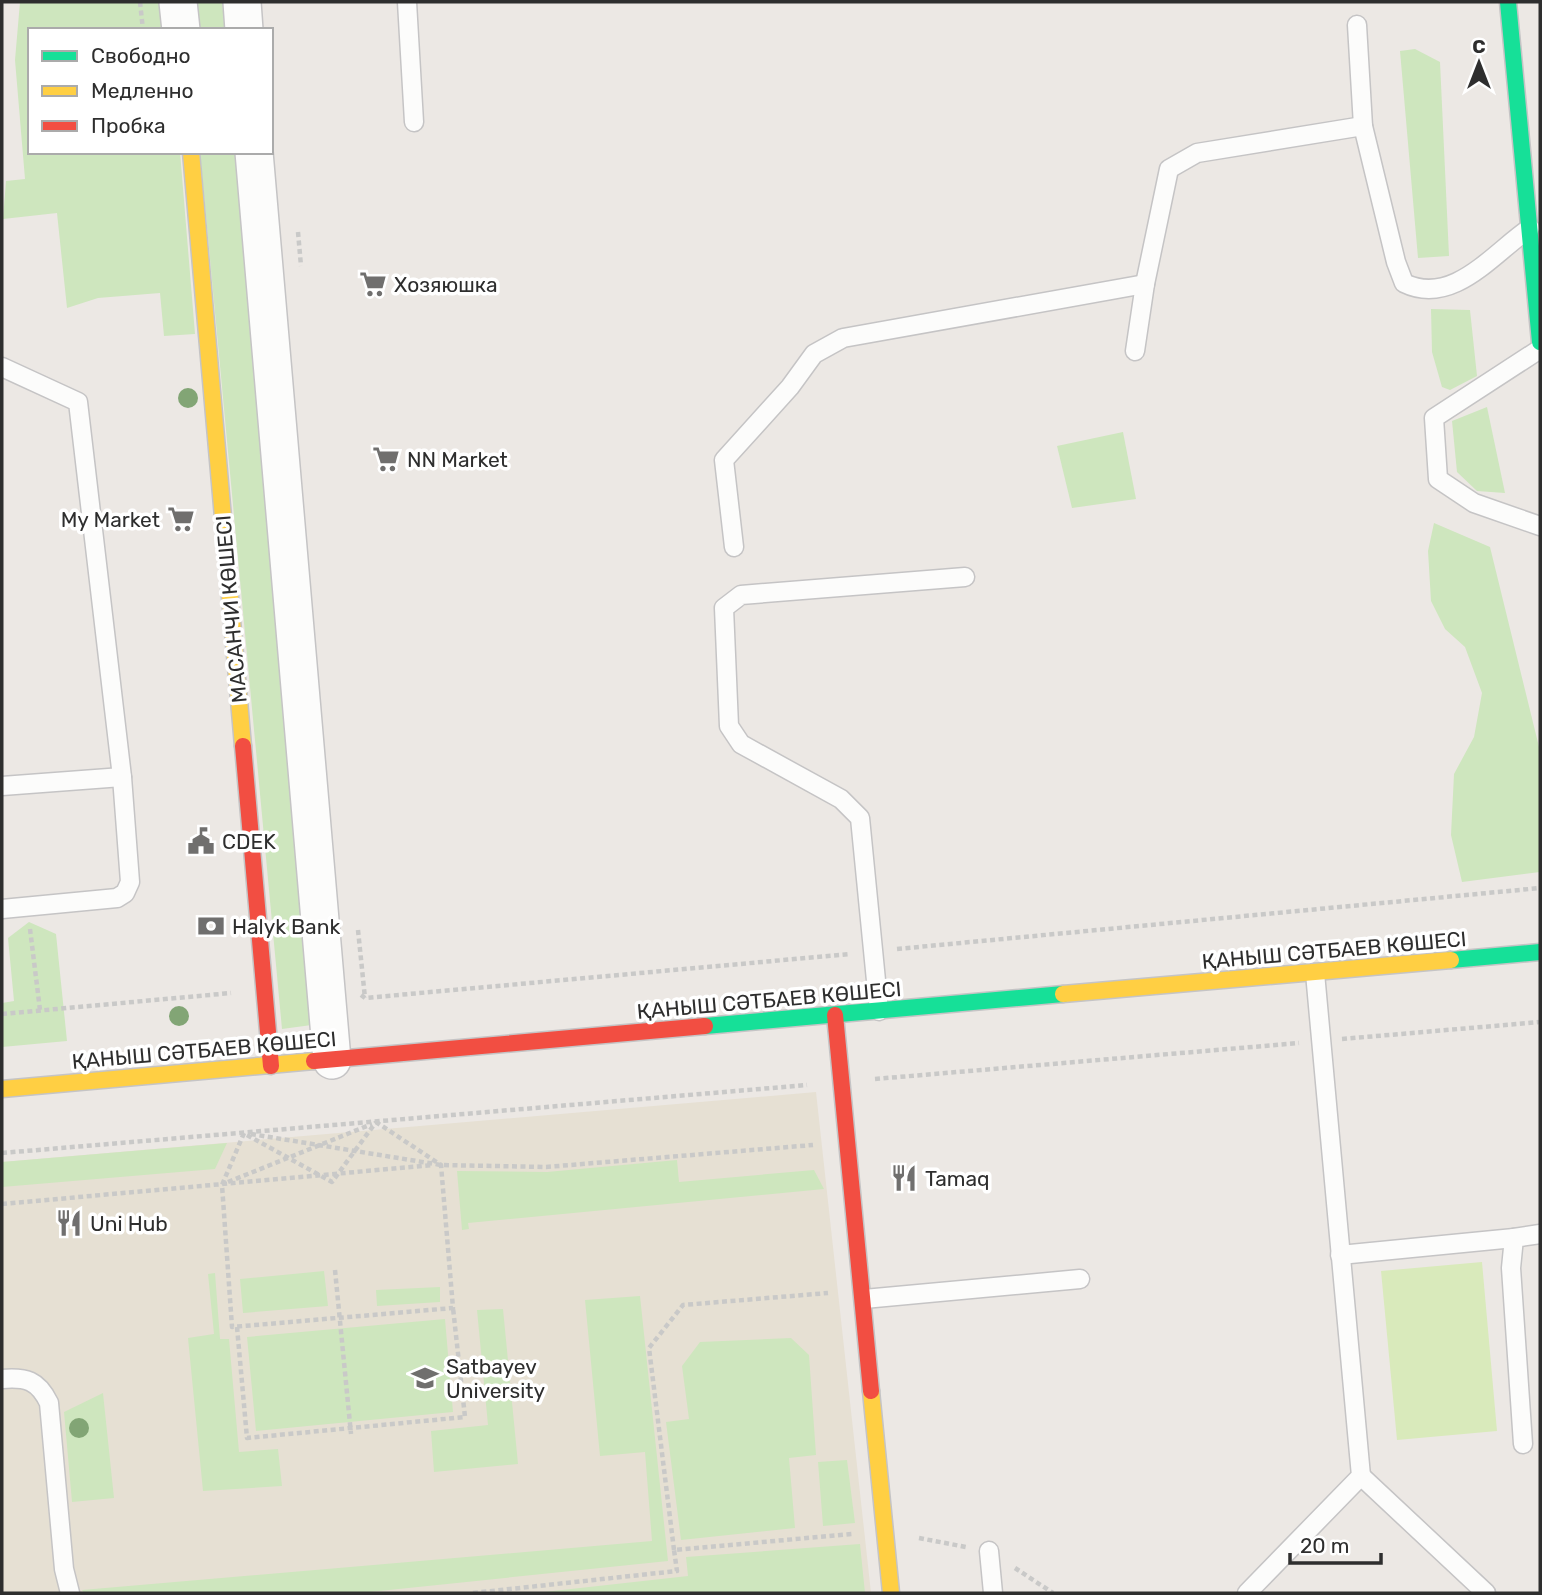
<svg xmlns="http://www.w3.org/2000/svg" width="1542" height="1595" font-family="Rubik,sans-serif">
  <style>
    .education { fill: #e6e0d3 }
    .green { fill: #cee6be }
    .pitch { fill: #d9eabb }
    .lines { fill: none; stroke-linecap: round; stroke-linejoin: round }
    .lane-casing { stroke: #c5c4c5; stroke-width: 21 }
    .street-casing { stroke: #c5c4c5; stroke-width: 40 }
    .fast-casing { stroke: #c5c4c5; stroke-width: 19 }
    .slow-casing { stroke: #c5c4c5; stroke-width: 19 }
    .jam-casing { stroke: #c5c4c5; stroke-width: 19 }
    .path { stroke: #c9c9c8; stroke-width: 4.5; stroke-dasharray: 5 3.5; stroke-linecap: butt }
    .lane { stroke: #fcfcfb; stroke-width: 18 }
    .street { stroke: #fcfcfb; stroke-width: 37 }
    .fast { stroke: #16e098; stroke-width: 16 }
    .slow { stroke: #ffcf43; stroke-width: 16 }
    .jam { stroke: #f24e42; stroke-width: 16 }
    .tree { fill: #82a575 }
    .labels { text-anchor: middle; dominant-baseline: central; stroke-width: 7; stroke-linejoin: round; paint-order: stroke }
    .poi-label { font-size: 21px; fill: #2e2e2e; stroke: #fff; text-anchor: start }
    .street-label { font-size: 21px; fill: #2e2e2e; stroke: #fff }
  </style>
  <rect width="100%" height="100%" fill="#ece8e4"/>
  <polygon class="education" points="816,1092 871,1593 2,1593 2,1162"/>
  <g class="green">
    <polygon points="20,2 168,2 170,30 30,30 30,152 180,152 195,334 164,336 160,293 98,298 67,308 57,213 3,219 6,181 25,179 15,60"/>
    <polygon points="187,2 222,2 225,30 190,30"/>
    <polygon points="1415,49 1440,62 1449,256 1418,258 1400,51"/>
    <polygon points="200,152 236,152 319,1024 282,1029"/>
    <polygon points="1431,309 1470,310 1477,376 1450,390 1442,387 1432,352"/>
    <polygon points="1487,407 1505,493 1477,491 1457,472 1452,421"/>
    <polygon points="1123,432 1136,499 1072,508 1057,446"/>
    <polygon points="1434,523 1490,547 1540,751 1540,872 1462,882 1451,835 1454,774 1474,737 1482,693 1465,647 1445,629 1431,601 1428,551"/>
    <polygon points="29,922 56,934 67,1041 2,1047 2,1003 14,1001 8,938"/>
    <polygon points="227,1143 215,1169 2,1187 2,1162"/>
    <polygon points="677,1160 679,1182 814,1170 824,1189 468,1223 469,1229 462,1230 457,1171 547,1172"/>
    <polygon points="324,1271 328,1306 243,1313 240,1279"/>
    <polygon points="215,1273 220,1339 229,1339 239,1452 278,1449 282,1486 203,1491 188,1338 214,1334 208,1274"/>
    <polygon points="440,1287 440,1302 377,1306 376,1290"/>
    <polygon points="640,1296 668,1561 360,1593 84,1593 82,1590 652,1541 645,1452 600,1456 585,1300"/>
    <polygon points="503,1309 518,1464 434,1472 431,1431 488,1425 477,1310"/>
    <polygon points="445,1319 453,1412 256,1431 247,1337"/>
    <polygon points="791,1338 809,1355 816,1455 789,1458 795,1528 681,1540 666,1422 689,1419 682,1366 700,1342"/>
    <polygon points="103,1393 114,1498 72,1502 64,1412"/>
    <polygon points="847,1460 855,1523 823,1526 818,1462"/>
    <polygon points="860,1544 865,1593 535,1593 688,1576 686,1557"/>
  </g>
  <polygon class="pitch" points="1482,1262 1497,1431 1397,1440 1381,1271"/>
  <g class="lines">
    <defs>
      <g id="lane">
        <polyline points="407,2 414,122"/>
        <path d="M1357 25 1363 126 1396 262 1404 283C1453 307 1493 253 1530 228"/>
        <polyline points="1540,349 1434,418 1438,479 1474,503 1540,526"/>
        <polyline points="1135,351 1145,284 1169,169 1197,153 1363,126"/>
        <polyline points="2,367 78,402 122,777 130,882 125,893 117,898 2,909"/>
        <polyline points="734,547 724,460 790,387 814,354 843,338 1145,284"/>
        <polyline points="2,786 122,777"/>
        <polyline points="879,1011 860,818 841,799 741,744 729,726 724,608 741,595 965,577"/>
        <polyline points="1340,1255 1514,1238"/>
        <polyline points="864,1299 1080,1279"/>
        <path d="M2 1379C26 1377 38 1380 49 1403L64 1569 70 1593"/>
        <polyline points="1523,1444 1511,1268 1514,1238 1540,1234"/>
        <polyline points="1361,1476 1486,1593"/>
        <polyline points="989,1551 993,1593"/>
        <polyline points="1247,1593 1361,1476 1315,973"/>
      </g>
      <g id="street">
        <polyline points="178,2 181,30"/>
        <polyline points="242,2 244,30"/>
        <polyline points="254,152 332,1060"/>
      </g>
      <g id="fast">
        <polyline points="1508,2 1540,342"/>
        <polyline points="1451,960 1540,952"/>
        <polyline points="705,1026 1063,994"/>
      </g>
      <g id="slow">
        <polyline points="191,152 243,746"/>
        <polyline points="1063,994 1451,960"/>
        <polyline points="2,1089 314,1061"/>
        <polyline points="871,1391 891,1593"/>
      </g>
      <g id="jam">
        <polyline points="243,746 271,1066"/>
        <polyline points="835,1015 871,1391"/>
        <polyline points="314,1061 705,1026"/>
      </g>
    </defs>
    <use href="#lane" class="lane-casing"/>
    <use href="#street" class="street-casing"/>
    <use href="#fast" class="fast-casing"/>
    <use href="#slow" class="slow-casing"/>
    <use href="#jam" class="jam-casing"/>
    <g class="path">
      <polyline points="140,2 143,30"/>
      <polyline points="298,232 301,266"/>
      <polyline points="30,929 40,1010"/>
      <polyline points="358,930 365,998"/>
      <polyline points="897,949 1540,888"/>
      <polyline points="361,995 365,998 850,954"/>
      <polyline points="2,1014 231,993"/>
      <polyline points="1342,1039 1540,1022"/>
      <polyline points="875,1079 1299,1043"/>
      <polyline points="244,1133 222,1185 232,1327 453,1308 441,1165 376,1122"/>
      <polyline points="251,1134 441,1165 546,1167 813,1145"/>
      <polyline points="247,1135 332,1182 376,1122"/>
      <polyline points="2,1153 807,1085"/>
      <polyline points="228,1182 372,1124"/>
      <polyline points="2,1204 433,1165"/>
      <polyline points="335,1270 351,1434"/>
      <polyline points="237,1327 247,1438 465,1417 453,1308"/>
      <polyline points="919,1538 966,1547"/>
      <polyline points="674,1550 649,1348 683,1305 828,1293"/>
      <polyline points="1015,1568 1053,1593"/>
      <polyline points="473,1593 677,1571 674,1550 852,1534"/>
    </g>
    <use href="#lane" class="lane"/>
    <use href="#street" class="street"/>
    <use href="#fast" class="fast"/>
    <use href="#slow" class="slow"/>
    <use href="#jam" class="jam"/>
  </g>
  <g class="tree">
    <circle cx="188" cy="398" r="10"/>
    <circle cx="179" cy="1016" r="10"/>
    <circle cx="79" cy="1428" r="10"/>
  </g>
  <defs>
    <symbol id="supermarket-bare" viewBox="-9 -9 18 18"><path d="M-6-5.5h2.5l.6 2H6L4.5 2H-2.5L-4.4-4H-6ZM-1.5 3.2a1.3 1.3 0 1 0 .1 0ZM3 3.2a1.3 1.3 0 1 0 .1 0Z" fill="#706f6e" stroke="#fff" stroke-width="2.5" paint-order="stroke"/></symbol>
    <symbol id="civic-bare" viewBox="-9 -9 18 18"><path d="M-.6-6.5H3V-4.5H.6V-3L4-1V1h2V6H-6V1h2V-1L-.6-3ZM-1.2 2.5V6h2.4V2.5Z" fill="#706f6e" stroke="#fff" stroke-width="2.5" paint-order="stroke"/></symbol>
    <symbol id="bank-bare" viewBox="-9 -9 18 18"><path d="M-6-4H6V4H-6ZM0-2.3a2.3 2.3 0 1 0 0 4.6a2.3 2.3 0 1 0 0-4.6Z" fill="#706f6e" stroke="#fff" stroke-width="2.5" paint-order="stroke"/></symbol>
    <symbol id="restaurant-bare" viewBox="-9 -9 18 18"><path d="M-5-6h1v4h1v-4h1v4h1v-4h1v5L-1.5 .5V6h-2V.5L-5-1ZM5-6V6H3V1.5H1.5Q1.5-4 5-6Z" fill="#706f6e" stroke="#fff" stroke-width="2.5" paint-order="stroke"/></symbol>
    <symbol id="university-bare" viewBox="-9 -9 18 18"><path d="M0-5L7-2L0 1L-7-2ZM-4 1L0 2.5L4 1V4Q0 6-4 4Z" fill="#706f6e" stroke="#fff" stroke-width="2.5" paint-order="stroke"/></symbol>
  </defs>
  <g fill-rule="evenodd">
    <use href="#supermarket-bare" x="354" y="265" width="38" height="38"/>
    <use href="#supermarket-bare" x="367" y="440" width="38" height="38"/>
    <use href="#supermarket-bare" x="162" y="500" width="38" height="38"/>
    <use href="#civic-bare" x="182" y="822" width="38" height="38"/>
    <use href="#bank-bare" x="192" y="907" width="38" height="38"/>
    <use href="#restaurant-bare" x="885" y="1159" width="38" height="38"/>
    <use href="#restaurant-bare" x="50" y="1204" width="38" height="38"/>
    <use href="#university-bare" x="406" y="1359" width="38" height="38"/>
  </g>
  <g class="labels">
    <g class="poi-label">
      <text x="394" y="284">Хозяюшка</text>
      <text x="407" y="459">NN Market</text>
      <text x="160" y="519" text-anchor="end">My Market</text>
      <text x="222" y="841">CDEK</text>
      <text x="232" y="926">Halyk Bank</text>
      <text x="925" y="1178">Tamaq</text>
      <text x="90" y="1223">Uni Hub</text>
      <text x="446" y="1366">Satbayev<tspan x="446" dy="24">University</tspan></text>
    </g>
    <g class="street-label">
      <text transform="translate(231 609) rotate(-95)">МАСАНЧИ КӨШЕСІ</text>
      <text transform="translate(1334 950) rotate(-5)">ҚАНЫШ СӘТБАЕВ КӨШЕСІ</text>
      <text transform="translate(769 1000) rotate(-5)">ҚАНЫШ СӘТБАЕВ КӨШЕСІ</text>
      <text transform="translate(204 1050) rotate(-5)">ҚАНЫШ СӘТБАЕВ КӨШЕСІ</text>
    </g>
  </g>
  <rect width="1542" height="1595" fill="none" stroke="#2e2e2e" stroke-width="7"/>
  <rect x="28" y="28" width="245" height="126" fill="#ffffff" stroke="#ababab" stroke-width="2"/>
  <rect x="42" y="51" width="35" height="10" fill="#16e098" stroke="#ababab" stroke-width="2"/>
  <text x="91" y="63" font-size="21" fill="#2e2e2e">Свободно</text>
  <rect x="42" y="86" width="35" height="10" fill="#ffcf43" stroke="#ababab" stroke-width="2"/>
  <text x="91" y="98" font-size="21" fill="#2e2e2e">Медленно</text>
  <rect x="42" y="121" width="35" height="10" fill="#f24e42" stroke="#ababab" stroke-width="2"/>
  <text x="91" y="133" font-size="21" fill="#2e2e2e">Пробка</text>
  <g transform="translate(1479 63)" stroke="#ffffff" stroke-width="5" paint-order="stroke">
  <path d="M0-5L12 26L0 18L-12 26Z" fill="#2e2e2e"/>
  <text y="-10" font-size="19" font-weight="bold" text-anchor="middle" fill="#2e2e2e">С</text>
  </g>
  <path d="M1290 1553v10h91v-10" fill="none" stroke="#2e2e2e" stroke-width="3.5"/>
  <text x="1300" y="1553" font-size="21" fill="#2e2e2e" stroke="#ffffff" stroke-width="5" paint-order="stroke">20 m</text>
</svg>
